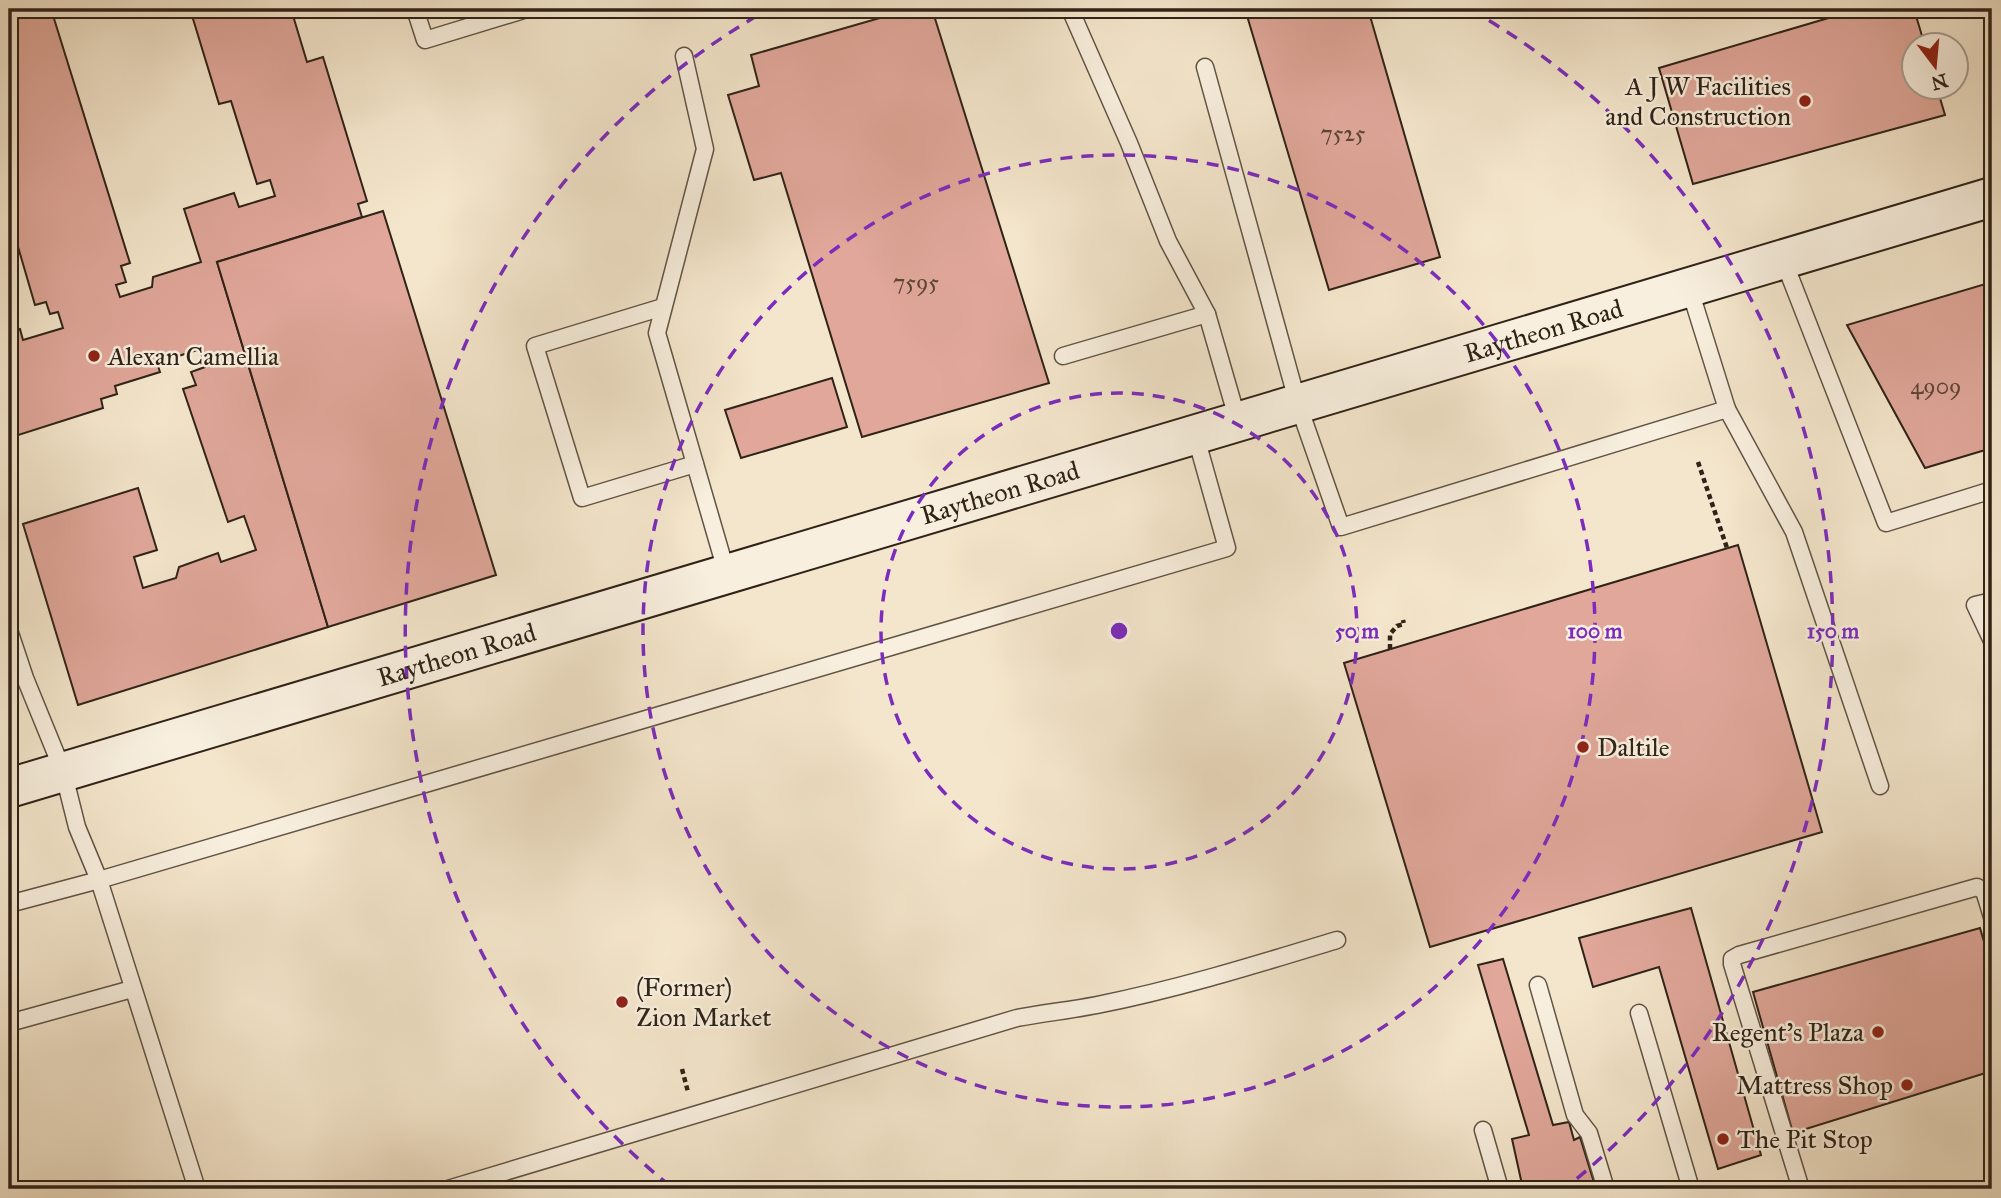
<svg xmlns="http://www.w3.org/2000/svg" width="2001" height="1198" font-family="'IM FELL Great Primer',serif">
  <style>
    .building { fill: #e0a79a; stroke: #2f2318; stroke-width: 2 }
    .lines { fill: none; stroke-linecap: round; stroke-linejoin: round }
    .lane-casing { stroke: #605445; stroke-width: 19 }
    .secondary-casing { stroke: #2f2318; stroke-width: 42 }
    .path { stroke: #2f2318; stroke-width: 4.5; stroke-dasharray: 5 3.5; stroke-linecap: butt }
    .lane { stroke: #f8efde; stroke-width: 16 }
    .secondary { stroke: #f8efde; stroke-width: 38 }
    .ring { fill: none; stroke: #7b2cbf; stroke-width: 3.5; stroke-dasharray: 12 9 }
    .poi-dot { fill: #8f2418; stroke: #f8efde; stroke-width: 2.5 }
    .labels { text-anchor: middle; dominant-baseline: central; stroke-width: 5; stroke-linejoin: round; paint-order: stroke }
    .number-label { font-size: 23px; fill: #5b4438 }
    .poi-label { font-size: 26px; fill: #2f2318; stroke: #f8efde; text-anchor: start }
    .street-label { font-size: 26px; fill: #2f2318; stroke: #f8efde }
    .centre { fill: #7b2cbf; stroke: #f8efde; stroke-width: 3.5 }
    .ring-label { font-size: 21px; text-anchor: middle; font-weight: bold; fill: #7b2cbf; stroke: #f8efde; stroke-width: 5; stroke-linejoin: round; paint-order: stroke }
  </style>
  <rect width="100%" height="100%" fill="#f4e6cc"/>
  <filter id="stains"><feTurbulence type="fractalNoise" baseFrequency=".00286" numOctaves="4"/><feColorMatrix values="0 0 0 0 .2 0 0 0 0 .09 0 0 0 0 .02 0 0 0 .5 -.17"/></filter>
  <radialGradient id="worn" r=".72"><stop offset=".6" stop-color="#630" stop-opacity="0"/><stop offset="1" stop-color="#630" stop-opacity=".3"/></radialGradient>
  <g class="building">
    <polygon points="9,9 51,9 130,263 121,266 126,282 116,285 120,297 152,287 153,277 201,262 184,209 234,193 239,207 275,196 270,180 257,184 231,101 219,104 190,9 291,9 307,62 323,57 367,201 358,204 362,217 217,262 328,627 78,705 23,524 138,488 157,550 134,557 143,588 176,578 179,567 218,553 221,562 256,550 244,516 228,522 183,389 196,385 191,372 205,367 200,349 157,363 160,372 115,386 117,394 101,399 103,408 9,438 9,332 20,329 23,340 63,328 58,312 50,314 46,302 35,305 9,216"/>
    <polygon points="911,9 932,9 1049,383 862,437 781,173 754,180 728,95 759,86 751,55"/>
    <polygon points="1245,9 1368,9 1440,257 1329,290"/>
    <polygon points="1859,9 1914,9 1925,46 1913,46 1913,88 1937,88 1945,115 1693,184 1659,68"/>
    <polygon points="383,211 496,575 328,627 217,262"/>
    <polygon points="1992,282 1992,448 1925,468 1847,325"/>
    <polygon points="832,378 847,427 741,458 725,410"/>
    <polygon points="1738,545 1822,832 1430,947 1344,663"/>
    <polygon points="1691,908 1761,1155 1718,1169 1659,967 1593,987 1579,938"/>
    <polygon points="1980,928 1992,969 1992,1071 1793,1133 1753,992"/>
    <polygon points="1503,959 1553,1125 1569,1122 1574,1140 1580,1137 1596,1189 1523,1189 1512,1139 1529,1135 1478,965"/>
  </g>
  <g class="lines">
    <defs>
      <g id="lane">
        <polyline points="415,9 425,40 527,9"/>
        <polyline points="1070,9 1129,143 1168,241 1207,314"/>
        <polyline points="684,56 705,149 657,333 727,574"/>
        <polyline points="1205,67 1298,404 1341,527 1727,409 1689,287"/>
        <polyline points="1783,259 1886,523 1992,490"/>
        <polyline points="663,307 535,346 582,498 695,464"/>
        <polyline points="1063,356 1207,314 1238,421"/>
        <polyline points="1727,409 1794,532 1880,786"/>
        <polyline points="1992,601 1975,605 1992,641"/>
        <polyline points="9,630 25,678 63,771 77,827 99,880 197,1189"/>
        <polyline points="9,904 99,880 1227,548 1195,434"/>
        <polyline points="1538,985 1575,1115 1589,1133 1606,1189"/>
        <polyline points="1639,1013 1691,1189"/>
        <polyline points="9,1023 132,989"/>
        <polyline points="1483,1130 1500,1189"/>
        <path d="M448 1189 1017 1018C1044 1013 1071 1010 1097 1005 1178 989 1258 964 1337 940"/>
        <polyline points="1801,1189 1732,964 1732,959 1739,955 1977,887 1984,891 1992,917"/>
      </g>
      <g id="secondary">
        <path id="s1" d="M9 788 1992 197"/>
      </g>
    </defs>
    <use href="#lane" class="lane-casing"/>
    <use href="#secondary" class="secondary-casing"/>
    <g class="path">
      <polyline points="1698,462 1727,548"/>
      <polyline points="1390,649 1390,634 1397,626 1404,624 1403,620"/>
      <polyline points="682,1069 688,1092"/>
    </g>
    <use href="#lane" class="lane"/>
    <use href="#secondary" class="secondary"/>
  </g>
  <g class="ring">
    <circle cx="1119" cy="631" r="238"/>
    <circle cx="1119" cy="631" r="476"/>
    <path d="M670 1186A714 714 0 0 1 767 10M1471 10A714 714 0 0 1 1568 1186"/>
  </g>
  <g class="poi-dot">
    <circle cx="1805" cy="101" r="7"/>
    <circle cx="94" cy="356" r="7"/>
    <circle cx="1583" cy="747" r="7"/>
    <circle cx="622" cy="1002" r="7"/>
    <circle cx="1878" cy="1032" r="7"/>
    <circle cx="1907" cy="1085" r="7"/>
    <circle cx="1723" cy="1139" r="7"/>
  </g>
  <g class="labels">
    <g class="number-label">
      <text x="1343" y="133">7525</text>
      <text x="916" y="282">7595</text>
      <text x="1936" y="386">4909</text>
    </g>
    <g class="poi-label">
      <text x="1791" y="86" text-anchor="end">A J W Facilities<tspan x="1791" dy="30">and Construction</tspan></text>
      <text x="108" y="356">Alexan Camellia</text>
      <text x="1597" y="747">Daltile</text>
      <text x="636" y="987">(Former)<tspan x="636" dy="30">Zion Market</tspan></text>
      <text x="1864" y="1032" text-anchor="end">Regent's Plaza</text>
      <text x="1893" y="1085" text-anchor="end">Mattress Shop</text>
      <text x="1737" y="1139">The Pit Stop</text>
    </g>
    <g class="street-label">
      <text stroke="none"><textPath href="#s1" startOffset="1601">Raytheon Road</textPath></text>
      <text stroke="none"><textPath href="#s1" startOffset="1034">Raytheon Road</textPath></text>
      <text stroke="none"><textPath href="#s1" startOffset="467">Raytheon Road</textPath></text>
    </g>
  </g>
  <circle cx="1119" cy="631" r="10" class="centre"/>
  <g class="ring-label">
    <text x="1357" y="638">50 m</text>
    <text x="1595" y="638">100 m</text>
    <text x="1833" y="638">150 m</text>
  </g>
  <rect width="2001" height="1198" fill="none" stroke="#f4e6cc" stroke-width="35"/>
  <rect x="10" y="10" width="1980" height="1177" fill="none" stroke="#2f2318" stroke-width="3.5"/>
  <rect x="18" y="18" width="1966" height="1163" fill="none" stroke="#2f2318" stroke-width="2"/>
  <g transform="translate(1935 66) rotate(164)"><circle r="33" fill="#f8efde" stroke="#a89d8f" stroke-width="2"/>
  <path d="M0-5L12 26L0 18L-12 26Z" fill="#8f2418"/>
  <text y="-10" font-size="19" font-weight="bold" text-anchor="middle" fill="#2f2318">N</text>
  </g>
  <rect width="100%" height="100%" filter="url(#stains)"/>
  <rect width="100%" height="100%" fill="url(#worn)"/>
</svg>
